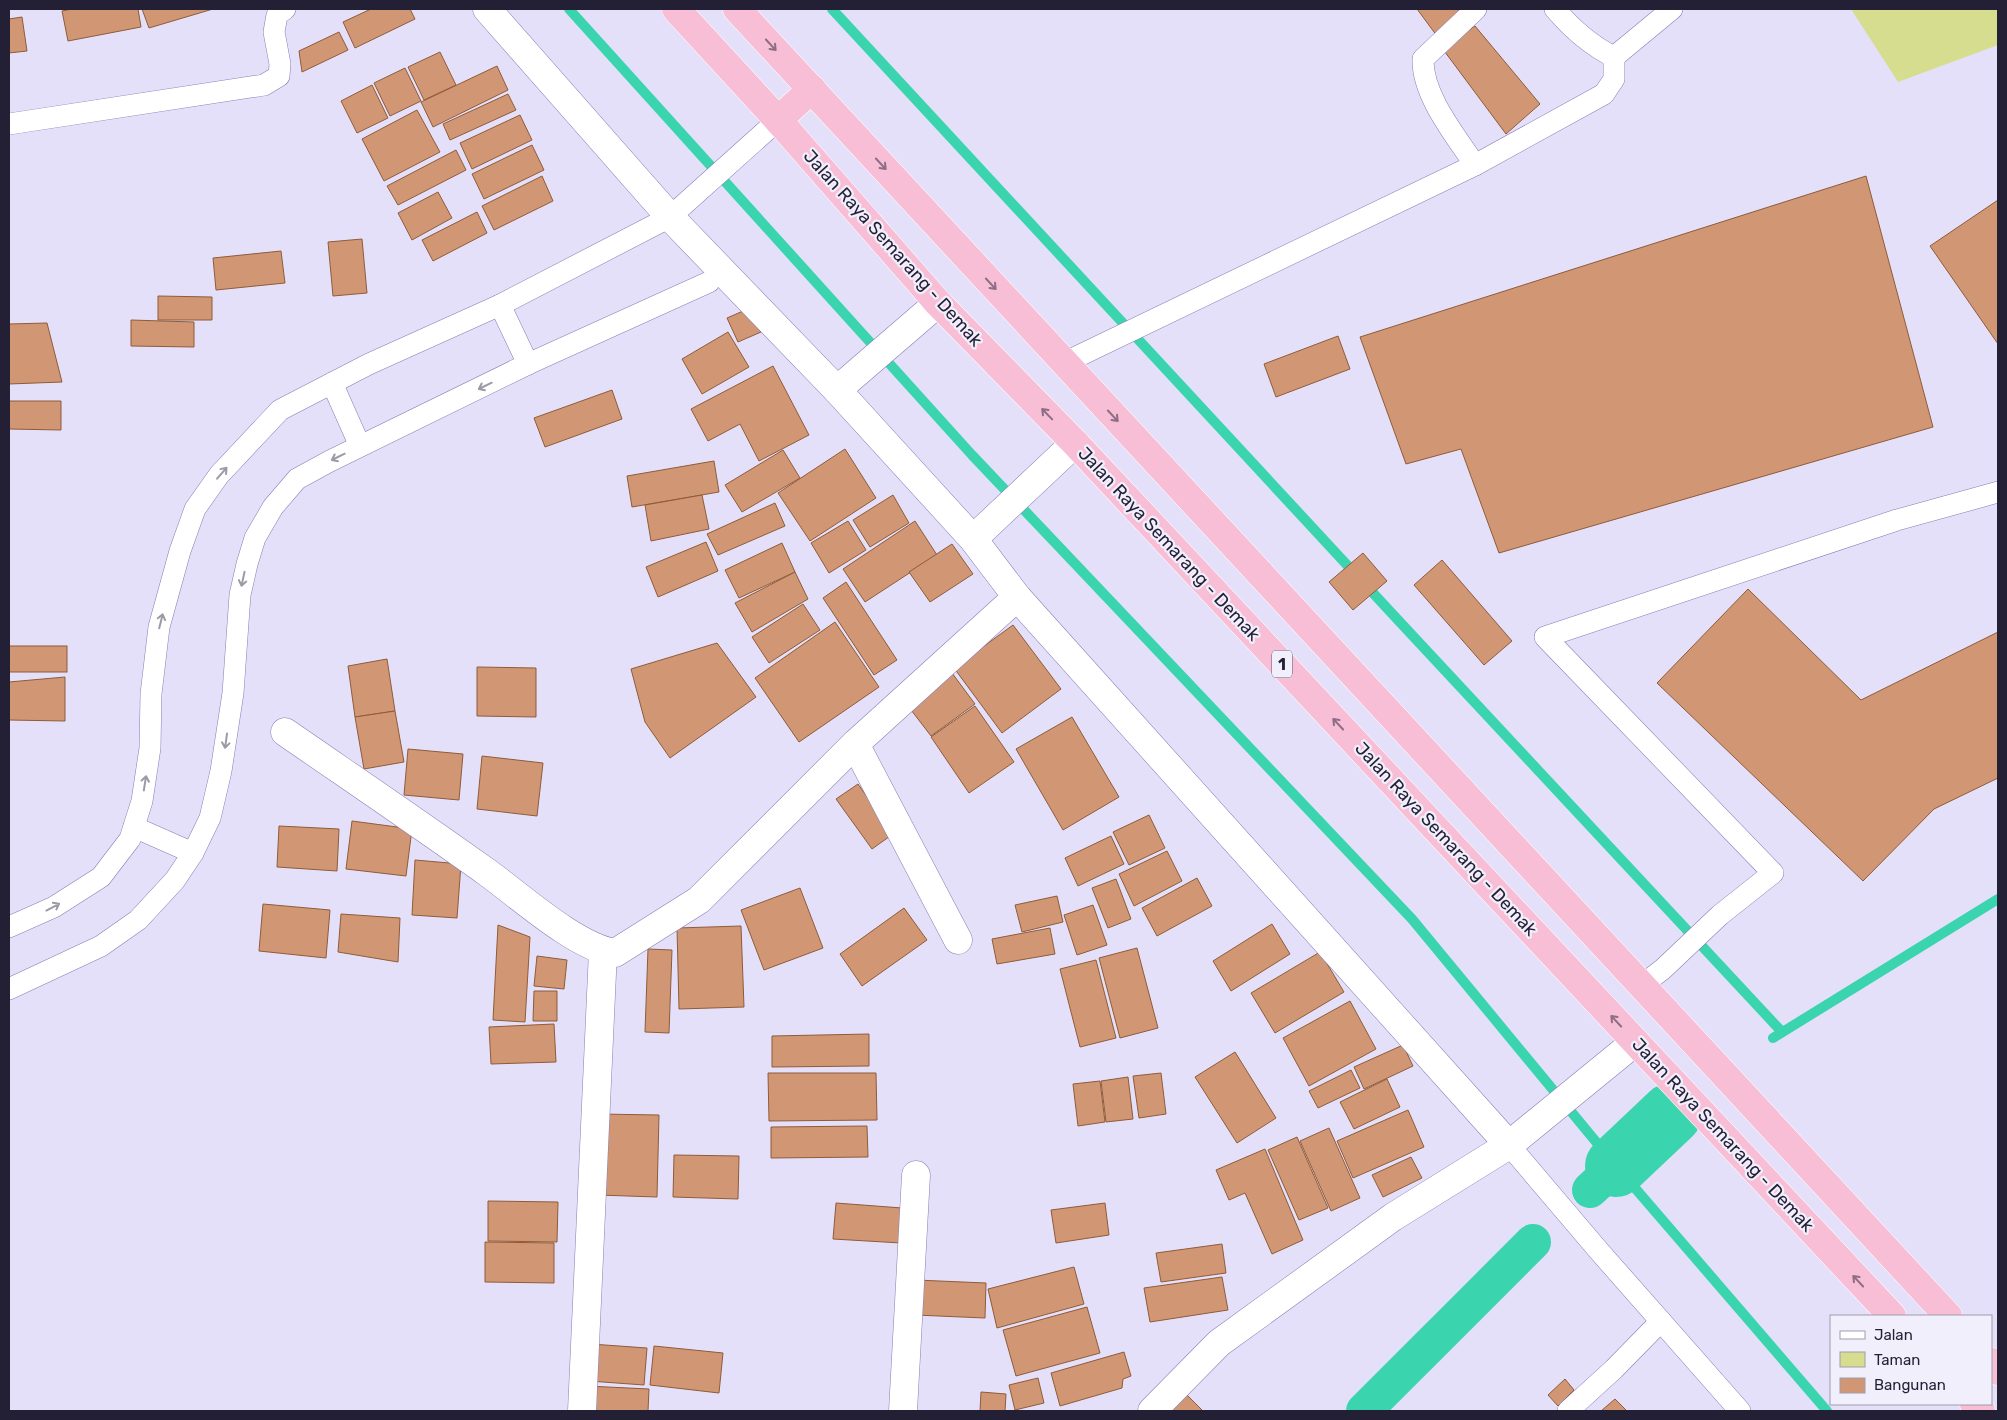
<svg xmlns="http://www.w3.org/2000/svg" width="2007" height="1420" font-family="Rubik,sans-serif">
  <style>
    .green { fill: #d7dd8f }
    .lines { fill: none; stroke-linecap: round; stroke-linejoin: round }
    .stream { stroke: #3ad4ae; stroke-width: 10 }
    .canal { stroke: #3ad4ae; stroke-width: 36 }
    .river { stroke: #3ad4ae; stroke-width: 62 }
    .building { fill: #d19774; stroke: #8f5b39 }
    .lane-casing { stroke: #877db5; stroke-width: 22 }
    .street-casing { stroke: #877db5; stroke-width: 29 }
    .highway-casing { stroke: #fff; stroke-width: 29 }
    .lane { stroke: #fff; stroke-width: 21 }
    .street { stroke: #fff; stroke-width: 28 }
    .highway { stroke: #f7bed5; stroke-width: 28 }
    .oneway { stroke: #8d6e85 }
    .oneway2 { stroke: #9c9aa4 }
    .labels { text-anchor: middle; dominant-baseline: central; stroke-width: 4.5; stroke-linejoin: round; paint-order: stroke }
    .shield { fill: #f1effc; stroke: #615d71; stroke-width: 1 }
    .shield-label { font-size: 16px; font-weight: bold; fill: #231f35 }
    .street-label { font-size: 18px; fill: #231f35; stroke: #f1effc }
  </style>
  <rect width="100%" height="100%" fill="#e4e0f9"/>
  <polygon class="green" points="1851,9 1998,9 1998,45 1898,82"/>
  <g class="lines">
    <g class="stream">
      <polyline points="569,9 972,455 1412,919 1616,1166 1827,1411"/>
      <polyline points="832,9 1398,620 1782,1032"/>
      <polyline points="1773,1038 1998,899"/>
    </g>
    <g class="canal">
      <polyline points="1590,1190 1616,1166"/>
      <polyline points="1364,1411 1533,1242"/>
    </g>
    <polyline class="river" points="1616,1166 1671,1114"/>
  </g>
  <g class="building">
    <polygon points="72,9 138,9 141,27 68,41 62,11"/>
    <polygon points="142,9 213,9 149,28"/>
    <polygon points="371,9 410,9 415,19 355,48 343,22"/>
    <polygon points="1417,9 1457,9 1462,15 1437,36"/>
    <polygon points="22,17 27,51 9,53 9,19"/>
    <polygon points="1475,26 1540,104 1506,134 1442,48"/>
    <polygon points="339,32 348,50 302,72 299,51"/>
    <polygon points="440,52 456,85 424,100 408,67"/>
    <polygon points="497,66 508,90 433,127 421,102"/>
    <polygon points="405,68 421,101 390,116 374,83"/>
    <polygon points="372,85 388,118 357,133 341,101"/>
    <polygon points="508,94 516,110 450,140 443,124"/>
    <polygon points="417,110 440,152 384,181 362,139"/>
    <polygon points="520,115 532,140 472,169 460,143"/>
    <polygon points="532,145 544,170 484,199 472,174"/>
    <polygon points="456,150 466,170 398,205 387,186"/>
    <polygon points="542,176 553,201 494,230 482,206"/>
    <polygon points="1866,176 1933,427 1499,553 1461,449 1406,464 1360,337"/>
    <polygon points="438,192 452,218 412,240 398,213"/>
    <polygon points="1998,200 1998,344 1930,246"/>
    <polygon points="477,212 487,233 433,261 422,240"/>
    <polygon points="362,239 367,293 333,296 328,242"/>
    <polygon points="281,251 285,283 216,290 213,258"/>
    <polygon points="158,296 212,297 212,320 158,320"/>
    <polygon points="750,308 761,332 738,342 727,318"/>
    <polygon points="131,320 194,322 194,347 131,346"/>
    <polygon points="47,323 62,382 9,384 9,324"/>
    <polygon points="728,332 749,367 702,394 682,359"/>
    <polygon points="1338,336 1350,369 1276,397 1264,364"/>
    <polygon points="773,366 809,435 759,461 740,424 708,441 691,409"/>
    <polygon points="612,390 622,419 545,447 534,418"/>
    <polygon points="9,401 61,401 61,430 9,429"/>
    <polygon points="845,449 876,498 810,541 778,493"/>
    <polygon points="783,450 800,478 742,512 725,485"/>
    <polygon points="714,461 719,492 632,507 627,476"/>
    <polygon points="702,495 709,529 651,541 645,505"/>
    <polygon points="893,495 909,523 870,547 853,520"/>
    <polygon points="775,503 785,526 718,555 707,534"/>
    <polygon points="848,521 866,550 829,573 811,543"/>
    <polygon points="915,521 937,555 865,602 843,569"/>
    <polygon points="706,542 718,571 658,597 646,567"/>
    <polygon points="782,543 795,572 739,598 725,570"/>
    <polygon points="952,544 973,574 930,602 909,572"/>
    <polygon points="1363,553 1387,581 1353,610 1329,582"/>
    <polygon points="1442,560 1512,641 1484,665 1414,585"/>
    <polygon points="795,572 808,599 752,632 735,603"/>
    <polygon points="846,582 897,660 874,675 823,598"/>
    <polygon points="1748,589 1861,700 1998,632 1998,778 1934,809 1863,881 1657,683"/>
    <polygon points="803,604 820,630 769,663 752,637"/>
    <polygon points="835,622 879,687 799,742 755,678"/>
    <polygon points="1013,625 1061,689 1002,733 954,668"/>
    <polygon points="717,643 756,697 670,758 645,722 631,669"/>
    <rect x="9" y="646" width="58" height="26"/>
    <polygon points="387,659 395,711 355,717 348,666"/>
    <polygon points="477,667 536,668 536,717 477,716"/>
    <polygon points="952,673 975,704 931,736 908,706"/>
    <polygon points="65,677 65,721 9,720 9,682"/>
    <polygon points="975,706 1014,762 969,793 931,737"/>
    <polygon points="395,711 404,762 364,769 355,717"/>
    <polygon points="1072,717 1119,797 1063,830 1016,749"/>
    <polygon points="408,749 463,754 459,800 404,795"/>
    <polygon points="482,756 543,763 537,816 477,809"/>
    <polygon points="858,784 893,834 872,849 836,799"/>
    <polygon points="1149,815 1165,848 1129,865 1113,832"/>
    <polygon points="352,821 412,829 406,876 346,869"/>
    <polygon points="279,826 339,829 337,871 277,867"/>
    <polygon points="1111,836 1124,864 1078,886 1065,858"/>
    <polygon points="1167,851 1182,881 1134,906 1119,874"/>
    <polygon points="415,860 461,864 457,918 412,915"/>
    <polygon points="1197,878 1212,906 1157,936 1142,908"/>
    <polygon points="1116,879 1131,919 1108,928 1092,888"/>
    <polygon points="800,888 823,948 764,970 741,910"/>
    <polygon points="1057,896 1063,922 1022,932 1015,905"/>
    <polygon points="263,904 330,910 326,958 259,951"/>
    <polygon points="1093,905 1107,945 1077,955 1064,915"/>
    <polygon points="904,908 927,940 862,986 840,954"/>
    <polygon points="341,914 400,918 398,962 338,952"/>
    <polygon points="1272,924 1290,954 1231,991 1213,961"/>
    <polygon points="498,925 530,937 525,1022 493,1020"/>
    <polygon points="741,926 744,1007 679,1009 677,928"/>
    <polygon points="1050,928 1055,954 997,964 992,939"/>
    <polygon points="1137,948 1158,1028 1120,1038 1099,958"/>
    <polygon points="648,949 672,950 669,1033 645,1032"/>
    <polygon points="1320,952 1344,992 1275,1033 1251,993"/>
    <polygon points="537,956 567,960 564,989 534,986"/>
    <polygon points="1096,960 1116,1038 1080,1047 1060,969"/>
    <polygon points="534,991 557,991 557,1021 533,1021"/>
    <polygon points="1350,1001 1376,1049 1309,1086 1283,1038"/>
    <polygon points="554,1024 556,1062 491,1064 489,1027"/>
    <polygon points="869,1034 869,1066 772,1067 772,1036"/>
    <polygon points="1403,1045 1413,1066 1364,1089 1354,1067"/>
    <polygon points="1235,1052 1276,1118 1237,1143 1195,1077"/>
    <polygon points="1351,1070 1360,1088 1318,1108 1309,1091"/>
    <polygon points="768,1073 876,1073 877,1120 769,1121"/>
    <polygon points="1161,1073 1166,1114 1139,1118 1133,1076"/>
    <polygon points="1128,1077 1133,1119 1106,1122 1101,1081"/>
    <polygon points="1387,1079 1400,1107 1354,1129 1340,1102"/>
    <polygon points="1100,1081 1105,1122 1078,1126 1073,1084"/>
    <polygon points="1408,1110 1424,1147 1353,1178 1337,1141"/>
    <polygon points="599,1114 659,1115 657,1197 598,1195"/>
    <polygon points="867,1126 868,1157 771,1158 771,1127"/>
    <polygon points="1329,1128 1360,1198 1331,1211 1300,1141"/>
    <polygon points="1297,1137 1328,1208 1299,1220 1268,1150"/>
    <polygon points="1265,1149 1303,1240 1272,1254 1245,1193 1229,1200 1216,1170"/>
    <polygon points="674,1155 739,1156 738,1199 673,1197"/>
    <polygon points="1411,1157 1422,1178 1383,1197 1372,1175"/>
    <polygon points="488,1201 558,1202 557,1242 488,1241"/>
    <polygon points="836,1203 902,1208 901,1243 833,1239"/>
    <polygon points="1105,1203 1109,1235 1056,1243 1051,1210"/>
    <polygon points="485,1242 554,1243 554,1283 485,1282"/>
    <polygon points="1222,1244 1226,1273 1161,1282 1156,1253"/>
    <polygon points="1074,1267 1084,1304 997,1328 988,1289"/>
    <polygon points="1222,1277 1228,1310 1150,1322 1144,1288"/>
    <polygon points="916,1280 986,1283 985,1318 915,1315"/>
    <polygon points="1087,1307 1100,1353 1016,1376 1003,1330"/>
    <polygon points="591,1344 647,1348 644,1385 589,1381"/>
    <polygon points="654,1346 723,1353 719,1393 650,1385"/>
    <polygon points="1124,1352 1131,1376 1123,1379 1122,1388 1060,1406 1051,1373"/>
    <polygon points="1038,1378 1044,1403 1015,1410 1009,1385"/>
    <polygon points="1565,1379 1574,1390 1558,1406 1548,1395"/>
    <polygon points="587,1386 649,1389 648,1411 586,1411"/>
    <polygon points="981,1392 1006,1394 1005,1411 980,1411"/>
    <polygon points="1187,1395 1203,1411 1170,1411"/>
    <polygon points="1615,1399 1627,1411 1601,1411"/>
  </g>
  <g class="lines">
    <defs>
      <g id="lane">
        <path d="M1555 9C1572 29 1590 45 1614 57"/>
        <polyline points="1614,57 1672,9"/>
        <polyline points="9,124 264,85 279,76 280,64 274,32 277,15 285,9"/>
        <path d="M1475 165C1455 135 1422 95 1423 59L1476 9"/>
        <polyline points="500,305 528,364"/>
        <polyline points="1064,363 1475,165 1604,94 1614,79 1614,57"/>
        <polyline points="332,383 360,446"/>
        <polyline points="134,827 193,853"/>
        <polyline points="9,927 54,907 101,877 130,839 142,801 150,748 151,694 159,627 180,551 195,509 219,475 280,410 369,364 500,305 670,217 778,120"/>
        <polyline points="1641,986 1663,969 1720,915 1773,873 1545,637 1897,520 1998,492"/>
        <polyline points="9,989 101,946 138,920 175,880 193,853 210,818 221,771 233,693 240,595 247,564 255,538 273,507 297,479 330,461 528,364 709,282"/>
        <polyline points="1509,1145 1599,1251 1740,1411"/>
        <polyline points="1568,1411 1614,1369 1661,1321"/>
      </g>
      <g id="street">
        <polyline points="487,9 670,217 837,390 973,539 1017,597 1509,1145"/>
        <polyline points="837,390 938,303"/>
        <polyline points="973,539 1075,443"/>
        <path d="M285 732C353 779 421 825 488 873 521 897 576 947 615 953L699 900 855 744 1017 597"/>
        <polyline points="855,744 958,940"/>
        <polyline points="582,1411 603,951"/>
        <polyline points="903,1411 916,1175"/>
        <polyline points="1152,1411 1219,1343 1393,1217 1509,1145 1635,1042"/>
      </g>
      <g id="highway">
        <polyline points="676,9 778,120 938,303 1075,443 1892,1316"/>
        <polyline points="737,9 1948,1316"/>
        <polyline points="778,120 812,89"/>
        <polyline points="1991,1362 1998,1371"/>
        <polyline points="1974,1404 1981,1411"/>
      </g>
    </defs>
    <use href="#lane" class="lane-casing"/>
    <use href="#street" class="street-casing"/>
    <use href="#highway" class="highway-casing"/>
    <use href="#lane" class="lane"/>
    <use href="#street" class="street"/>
    <use href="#highway" class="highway"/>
  </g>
  <defs><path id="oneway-shaft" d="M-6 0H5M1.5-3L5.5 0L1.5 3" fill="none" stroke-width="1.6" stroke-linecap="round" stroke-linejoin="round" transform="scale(1.25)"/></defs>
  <g class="oneway">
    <use href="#oneway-shaft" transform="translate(771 45) rotate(47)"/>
    <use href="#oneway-shaft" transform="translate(881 164) rotate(47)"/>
    <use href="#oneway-shaft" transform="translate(991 284) rotate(47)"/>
    <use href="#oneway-shaft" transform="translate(1047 414) rotate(-134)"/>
    <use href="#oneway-shaft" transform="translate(1113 416) rotate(47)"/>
    <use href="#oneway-shaft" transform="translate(1338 724) rotate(-133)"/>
    <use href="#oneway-shaft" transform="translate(1616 1021) rotate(-133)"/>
    <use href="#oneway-shaft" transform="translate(1858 1281) rotate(-133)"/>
  </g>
  <g class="oneway2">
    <use href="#oneway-shaft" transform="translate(485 386) rotate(154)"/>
    <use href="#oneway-shaft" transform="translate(338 457) rotate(154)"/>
    <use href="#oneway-shaft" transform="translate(222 473) rotate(-49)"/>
    <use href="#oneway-shaft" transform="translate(243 579) rotate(102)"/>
    <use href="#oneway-shaft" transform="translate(161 621) rotate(-76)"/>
    <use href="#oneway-shaft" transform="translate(226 741) rotate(98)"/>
    <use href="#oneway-shaft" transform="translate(145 783) rotate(-81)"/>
    <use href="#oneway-shaft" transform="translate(53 907) rotate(-28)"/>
  </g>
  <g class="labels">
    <rect class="shield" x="1272" y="650.5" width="20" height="27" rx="4"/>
    <g class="shield-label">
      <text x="1282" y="664">1</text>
    </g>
    <g class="street-label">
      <text transform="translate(893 248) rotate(48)">Jalan Raya Semarang - Demak</text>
      <text transform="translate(1169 544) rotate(47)">Jalan Raya Semarang - Demak</text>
      <text transform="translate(1446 839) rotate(47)">Jalan Raya Semarang - Demak</text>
      <text transform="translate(1723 1135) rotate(47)">Jalan Raya Semarang - Demak</text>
    </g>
  </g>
  <rect width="2007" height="1420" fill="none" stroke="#231f35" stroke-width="20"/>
  <rect x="1830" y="1315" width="162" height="90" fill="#f1effc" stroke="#9f9cac"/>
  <rect x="1840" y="1331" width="25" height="8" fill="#ffffff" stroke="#9f9cac"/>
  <text x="1874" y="1340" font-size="15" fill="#231f35">Jalan</text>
  <rect x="1840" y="1352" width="25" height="15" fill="#d7dd8f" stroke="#9f9cac"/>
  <text x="1874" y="1365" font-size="15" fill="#231f35">Taman</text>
  <rect x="1840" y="1378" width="25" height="15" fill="#d19774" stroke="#9f9cac"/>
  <text x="1874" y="1390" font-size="15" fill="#231f35">Bangunan</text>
</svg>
